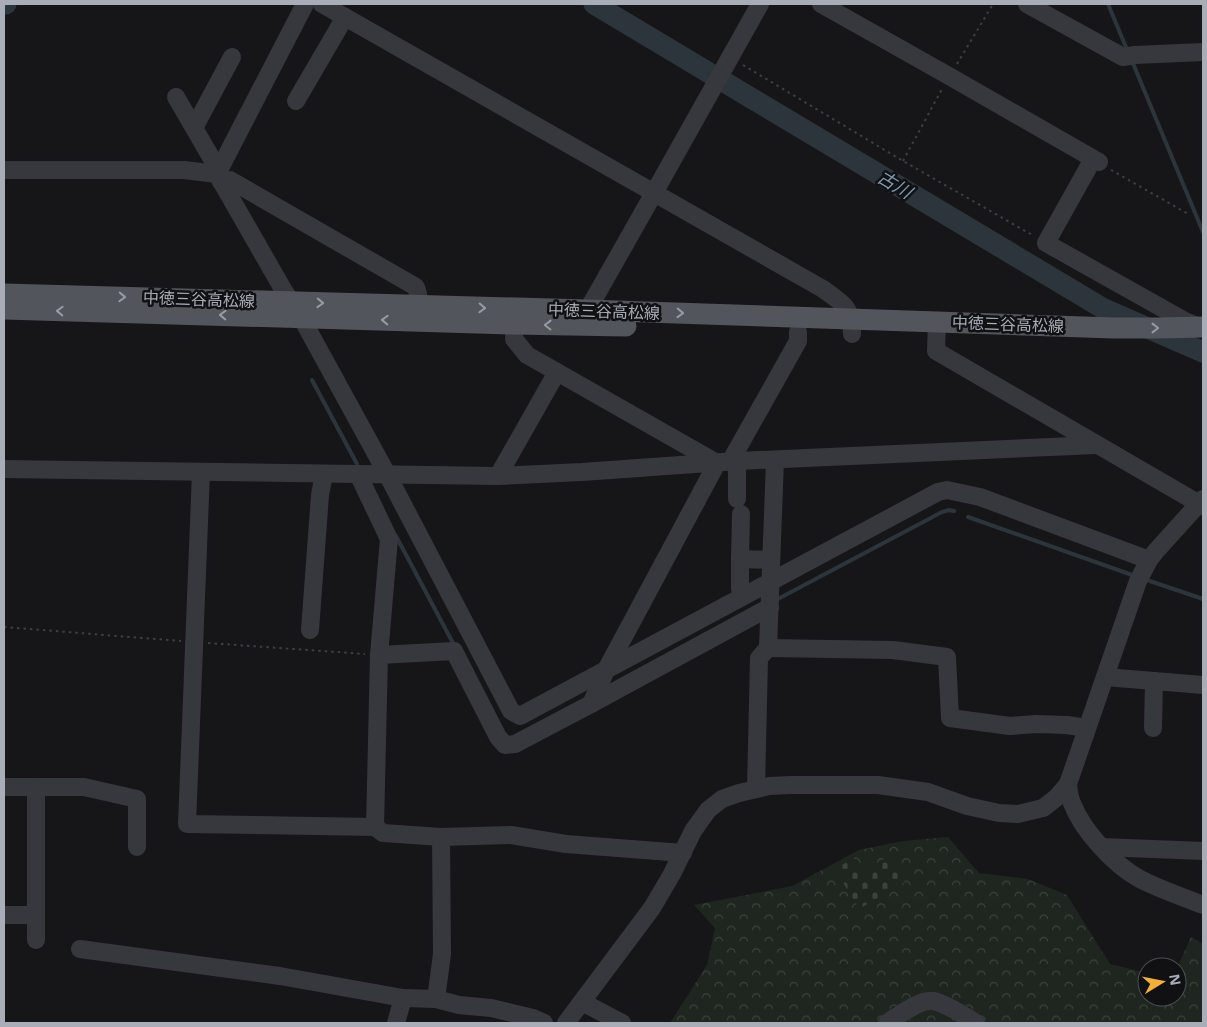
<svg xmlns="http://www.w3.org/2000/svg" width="1207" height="1027" font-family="'Noto Sans','Noto Sans JP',sans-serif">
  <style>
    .forest { fill: url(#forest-crowns) }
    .cemetery { fill: url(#cemetery-stones) }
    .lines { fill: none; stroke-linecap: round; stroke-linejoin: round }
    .stream { stroke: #2c353c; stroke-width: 4 }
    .river { stroke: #2c353c; stroke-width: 21 }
    .path { stroke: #3d3f44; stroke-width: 2; stroke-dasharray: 2.5 4; stroke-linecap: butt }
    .minor { stroke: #37383d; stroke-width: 18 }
    .major { stroke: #53555c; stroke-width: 21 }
    .oneway { stroke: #979ba6 }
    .labels { text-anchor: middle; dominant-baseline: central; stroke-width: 5; stroke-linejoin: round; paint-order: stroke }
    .street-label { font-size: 16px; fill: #a8adb8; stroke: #111113 }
    .water-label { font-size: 18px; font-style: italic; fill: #7f9bb3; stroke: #111113 }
  </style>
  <defs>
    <pattern id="forest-crowns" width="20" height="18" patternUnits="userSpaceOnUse" patternTransform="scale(1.25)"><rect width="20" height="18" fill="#1e261f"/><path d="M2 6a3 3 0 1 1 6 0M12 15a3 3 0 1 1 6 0" fill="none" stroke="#3c433d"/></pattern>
    <pattern id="cemetery-stones" width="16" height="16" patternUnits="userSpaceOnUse" patternTransform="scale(1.25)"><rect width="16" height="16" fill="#1e261f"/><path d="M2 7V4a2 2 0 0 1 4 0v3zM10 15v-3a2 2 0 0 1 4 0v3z" fill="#3c433d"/></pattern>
  </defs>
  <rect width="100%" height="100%" fill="#161618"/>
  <polygon class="forest" points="948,837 979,873 1028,879 1067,895 1110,964 1147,973 1147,997 1177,997 1177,968 1191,937 1203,944 1203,1023 670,1023 707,965 715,928 694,905 792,886 859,850 903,841"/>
  <polygon class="cemetery" points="889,856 905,882 859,909 835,869 856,857 864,871"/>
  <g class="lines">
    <g class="stream">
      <polyline points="1108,4 1128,52"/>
      <polyline points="1132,61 1203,232"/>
      <polyline points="312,380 357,464"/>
      <polyline points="968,517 1135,576"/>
      <polyline points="396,536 454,645"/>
      <polyline points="1144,579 1203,599"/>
      <polyline points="776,600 942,512 949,510 954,511"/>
    </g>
    <g class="river">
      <polyline points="4,4 6,4"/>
      <polyline points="594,4 1104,309 1203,352"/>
    </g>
    <g class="path">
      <polyline points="957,64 993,4"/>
      <polyline points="743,65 903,161 1034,236"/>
      <polyline points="903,161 942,89"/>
      <polyline points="1111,170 1190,215"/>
      <polyline points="4,627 181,641"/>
      <polyline points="208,643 365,654"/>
    </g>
    <g class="minor">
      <polyline points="305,4 217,174 284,291 301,317 387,474 511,711 520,716 938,492 947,490 980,497 1149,560"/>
      <path d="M322 4 823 289C844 305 851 305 852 334"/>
      <polyline points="821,4 949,76 1099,162"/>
      <polyline points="1027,4 1123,57 1135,55 1203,52"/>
      <polyline points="176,97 219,171"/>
      <polyline points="296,101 345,17"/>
      <polyline points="194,128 232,57"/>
      <polyline points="1093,159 1046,243 1185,321 1200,327"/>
      <polyline points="4,170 184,170 217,174"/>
      <polyline points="221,182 230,180 416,287 418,294 419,318"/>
      <polyline points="515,312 514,339 527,355 717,463 606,670 591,704"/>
      <polyline points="582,320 654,193 760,4"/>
      <polyline points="937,322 936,351 1203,506"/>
      <polyline points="730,462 798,341 798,332"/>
      <polyline points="4,469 498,476 582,472 737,461 1096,445"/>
      <polyline points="201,472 187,824 375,827 383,833 441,837 511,835 566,844 683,853"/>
      <polyline points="358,474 389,539 379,655 375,827"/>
      <polyline points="498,476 557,372"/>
      <polyline points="737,499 737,461"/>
      <polyline points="741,514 740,559 771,560"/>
      <polyline points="740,559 740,589"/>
      <polyline points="310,630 320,495 324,474"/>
      <polyline points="768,648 893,650 947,657 950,718 1010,726 1036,724 1067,725 1087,728"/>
      <polyline points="379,655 454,651 498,737 505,745 515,744 591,704 770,607"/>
      <polyline points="1105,677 1203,685"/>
      <polyline points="1153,728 1154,681"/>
      <path d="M1068 784C1069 791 1069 797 1072 803 1082 830 1114 865 1140 879 1159 889 1183 897 1203 905"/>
      <polyline points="4,787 84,787 137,799 137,847"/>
      <polyline points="36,787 36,940"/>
      <polyline points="756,789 759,658 768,648 775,460"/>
      <polyline points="1102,847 1203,851"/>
      <polyline points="4,915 36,915"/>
      <polyline points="80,949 280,976 403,998 436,999 459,1005 491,1008 533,1018 544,1023"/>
      <polyline points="436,999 442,954 441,837"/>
      <polyline points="582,1002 622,1023"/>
      <polyline points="396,1023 403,998"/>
      <polyline points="566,1023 652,908 672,874 693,831 708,810 722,799 739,793 769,786 791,785 878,785 928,792 967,806 999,813 1018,814 1043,808 1056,798 1068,784 1138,581 1149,560 1156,551 1203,499"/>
      <path d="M887 1023C898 1016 920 999 933 1001 945 1003 965 1016 976 1023"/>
    </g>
    <g class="major">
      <polyline points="4,294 587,310 1114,328 1159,328 1203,327"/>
      <polyline points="4,309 514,324 626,326"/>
    </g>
  </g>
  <defs><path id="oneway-chevron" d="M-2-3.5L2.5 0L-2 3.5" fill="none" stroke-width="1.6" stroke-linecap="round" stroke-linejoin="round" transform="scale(1.25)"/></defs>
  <g class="oneway">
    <use href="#oneway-chevron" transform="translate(122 297) rotate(2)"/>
    <use href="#oneway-chevron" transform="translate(320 303) rotate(2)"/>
    <use href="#oneway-chevron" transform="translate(482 308) rotate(2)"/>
    <use href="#oneway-chevron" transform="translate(60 311) rotate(-178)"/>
    <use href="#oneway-chevron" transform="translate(680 313) rotate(2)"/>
    <use href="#oneway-chevron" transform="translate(223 315) rotate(-178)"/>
    <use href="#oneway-chevron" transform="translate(385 320) rotate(-178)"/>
    <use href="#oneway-chevron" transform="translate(548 325) rotate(-179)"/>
    <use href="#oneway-chevron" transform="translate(1155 328)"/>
  </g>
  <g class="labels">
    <g class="street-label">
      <text transform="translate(199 299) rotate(2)">中徳三谷高松線</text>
      <text transform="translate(604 311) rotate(2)">中徳三谷高松線</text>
      <text transform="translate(1008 324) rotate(2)">中徳三谷高松線</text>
    </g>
    <g class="water-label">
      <text transform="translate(895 184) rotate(31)">古川</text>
    </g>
  </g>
  <rect width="1207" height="1027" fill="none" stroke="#a8adb8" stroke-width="10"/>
  <g transform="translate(1162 982) rotate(80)"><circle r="24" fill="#111113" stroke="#4d4f55"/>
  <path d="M0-4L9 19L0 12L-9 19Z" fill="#f2b134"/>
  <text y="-8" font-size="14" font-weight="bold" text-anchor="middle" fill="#a8adb8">N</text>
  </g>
</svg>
